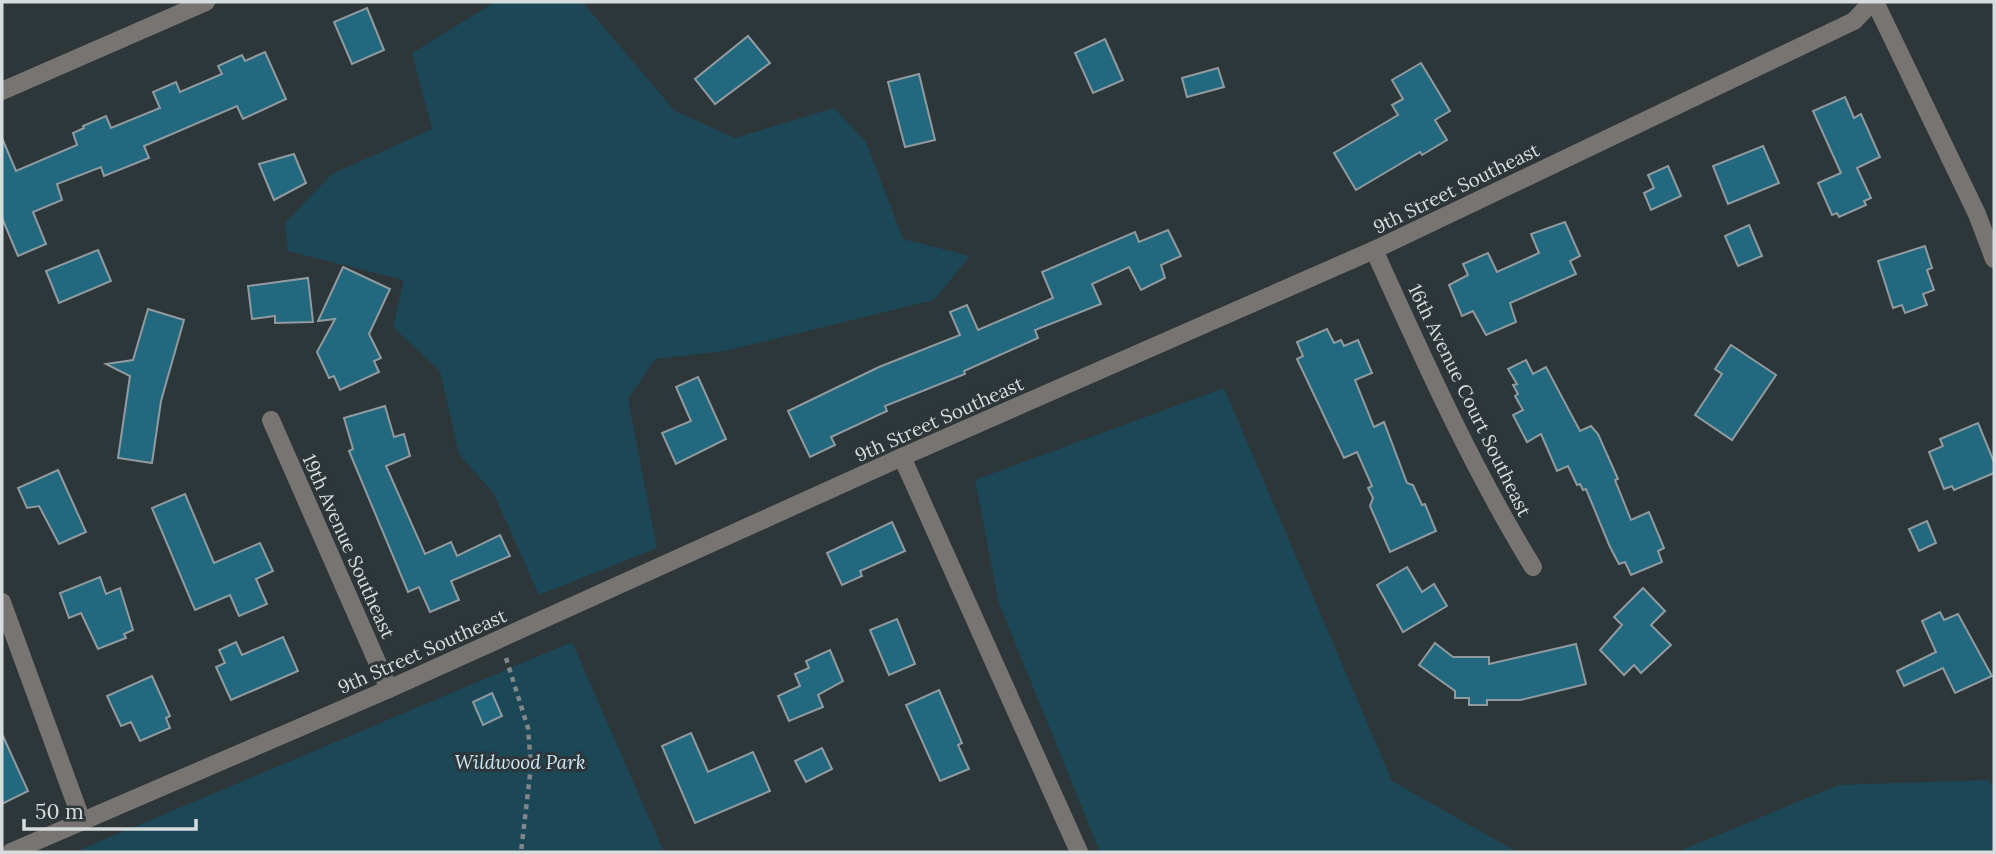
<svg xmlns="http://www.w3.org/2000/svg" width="1996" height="854" font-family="Lora,serif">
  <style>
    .green { fill: #1c4757 }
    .building { fill: #226980; stroke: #919b9f; stroke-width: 2 }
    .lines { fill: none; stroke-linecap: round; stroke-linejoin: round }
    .path { stroke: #80878a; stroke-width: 4.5; stroke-dasharray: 5 5; stroke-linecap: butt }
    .minor { stroke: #787472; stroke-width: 18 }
    .labels { text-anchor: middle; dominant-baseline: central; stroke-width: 6; stroke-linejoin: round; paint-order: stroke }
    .street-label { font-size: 19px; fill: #d7dcde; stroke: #2d3639 }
    .park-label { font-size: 19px; font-style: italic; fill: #cee9f3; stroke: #2d3639 }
  </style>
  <rect width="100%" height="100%" fill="#2d3639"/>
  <g class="green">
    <polygon points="495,2 583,3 675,111 735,138 834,108 866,142 903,239 970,256 934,300 725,351 655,359 628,399 657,548 539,595 494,494 459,454 440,371 393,327 404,280 288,251 285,223 332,174 432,129 412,53"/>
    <polygon points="1224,388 1392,781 1517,852 1100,852 999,603 975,480"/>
    <polygon points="572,642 664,852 75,852"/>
    <polygon points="1988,780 1994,787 1994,852 1677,852 1838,785"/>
  </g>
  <g class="building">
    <polygon points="367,8 384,50 352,64 334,22"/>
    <polygon points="748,36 770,63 715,104 695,79"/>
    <polygon points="1105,39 1123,80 1093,93 1075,53"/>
    <polygon points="265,52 286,99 243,119 237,106 144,146 149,158 104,176 101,167 57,184 62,200 33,212 46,244 18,256 2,218 2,138 16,171 77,145 73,133 84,128 83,126 106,116 111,128 160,108 153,92 176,82 180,92 222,74 218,66 242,55 245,61"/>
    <polygon points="1421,63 1450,111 1435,120 1447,140 1422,155 1420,152 1356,190 1334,153 1398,115 1392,105 1403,99 1392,80"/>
    <polygon points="1218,68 1224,87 1187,97 1182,78"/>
    <polygon points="919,74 935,140 905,147 888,82"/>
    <polygon points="1845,97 1854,118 1861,114 1880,157 1857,168 1871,198 1864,201 1866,205 1839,217 1837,213 1832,215 1818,183 1841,173 1813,111"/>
    <polygon points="1763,146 1779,183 1728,204 1713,166"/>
    <polygon points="294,154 306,183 274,200 259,164"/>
    <polygon points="1668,166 1681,196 1651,210 1644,193 1654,188 1648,175"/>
    <polygon points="1565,222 1580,256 1570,261 1576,274 1510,303 1516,322 1486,335 1473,311 1462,316 1449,285 1468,275 1463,264 1488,253 1497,272 1539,253 1531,234"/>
    <polygon points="1749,225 1762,256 1738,266 1725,236"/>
    <polygon points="1168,230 1181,256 1161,265 1165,278 1141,290 1129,267 1092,284 1101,304 1035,330 1038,338 964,371 965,374 885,406 887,411 831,437 835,445 810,457 788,411 879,367 960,335 950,312 967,305 978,330 1053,298 1042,272 1135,232 1139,242"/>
    <polygon points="1925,246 1932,268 1927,270 1934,290 1923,294 1927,305 1905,313 1902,305 1893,308 1878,261"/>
    <polygon points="98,250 111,281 59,303 46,271"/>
    <polygon points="343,267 390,289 369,334 381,358 374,361 379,372 340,390 334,376 329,378 317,352 335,319 318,321"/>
    <polygon points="308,278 313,322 275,323 275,316 252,319 248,286"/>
    <polygon points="148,309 184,320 161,401 152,463 118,458 130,376 106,364 133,360"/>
    <polygon points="1327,329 1334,343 1341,340 1344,346 1358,340 1372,373 1355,380 1374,427 1384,422 1407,483 1413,485 1422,505 1425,504 1436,531 1390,552 1370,506 1373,498 1368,488 1372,486 1357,452 1344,458 1297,359 1303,356 1297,342"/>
    <polygon points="1731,345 1776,375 1732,440 1695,415 1722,374 1715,369"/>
    <polygon points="1526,360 1533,374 1546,367 1580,431 1591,426 1598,434 1618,479 1615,480 1631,520 1649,512 1664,548 1658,551 1662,562 1631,575 1625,562 1619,564 1610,547 1586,489 1583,490 1580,484 1577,485 1568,466 1557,471 1541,434 1527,442 1513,415 1523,410 1515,396 1518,394 1513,385 1517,384 1508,369"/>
    <polygon points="698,377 726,439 676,464 662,433 691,421 676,387"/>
    <polygon points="385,406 394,437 404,434 410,456 386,466 425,554 451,542 457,556 500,535 510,556 451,581 459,600 430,612 419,587 408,592 349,451 353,449 344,418"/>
    <polygon points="1978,423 1994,462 1994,473 1954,490 1952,486 1944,489 1929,452 1943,446 1940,439"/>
    <polygon points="58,470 86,532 59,544 39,506 27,508 18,488"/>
    <polygon points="185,494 214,563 260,543 273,571 256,579 267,604 239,616 230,595 195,610 152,508"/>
    <polygon points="1927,521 1936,543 1919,551 1909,529"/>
    <polygon points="892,522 905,551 860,571 862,576 842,585 827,553"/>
    <polygon points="1407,567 1422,592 1434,584 1447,606 1403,632 1377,585"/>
    <polygon points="100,577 106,594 120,588 133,630 124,634 126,638 98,649 81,613 69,618 60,593"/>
    <polygon points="1643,588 1665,611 1651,625 1671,645 1641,673 1634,665 1624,675 1600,650 1622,625 1614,617"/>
    <polygon points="1940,612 1944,620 1958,614 1992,676 1955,693 1943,668 1904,686 1897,671 1936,652 1922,621"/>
    <polygon points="897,619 915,664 889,675 870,630"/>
    <polygon points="283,637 298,671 231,700 216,667 225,663 219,650 236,642 242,655"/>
    <polygon points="1435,643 1453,657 1489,657 1489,664 1576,644 1586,684 1521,700 1487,700 1487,705 1469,705 1469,698 1455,698 1455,691 1419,665"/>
    <polygon points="830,650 843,681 818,695 823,707 789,721 778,696 800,686 795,674 809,668 806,661"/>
    <polygon points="152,676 170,716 166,718 170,728 140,741 131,722 121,726 107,696"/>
    <polygon points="939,690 962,743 958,745 969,769 940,781 906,705"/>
    <polygon points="492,693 502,716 483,725 473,702"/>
    <polygon points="691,733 708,772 753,752 770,791 695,823 662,746"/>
    <polygon points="2,734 28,791 2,804"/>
    <polygon points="822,748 832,769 806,782 795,761"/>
  </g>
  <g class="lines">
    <polyline class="path" points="506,658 528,728 531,766 521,852"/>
    <g class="minor">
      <polyline points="1875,2 1977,214 1994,259"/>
      <polyline points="2,91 206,2"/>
      <path d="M1374 250C1423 358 1471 466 1533 567"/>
      <polyline points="271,420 389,689"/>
      <polyline points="902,457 1079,852"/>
      <polyline points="2,602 82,821"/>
      <polyline points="11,852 389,689 902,457 1374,250 1854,21 1872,2"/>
    </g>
  </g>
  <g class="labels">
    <g class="street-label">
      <text transform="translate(1456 188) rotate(-26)">9th Street Southeast</text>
      <text transform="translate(1470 400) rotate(64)">16th Avenue Court Southeast</text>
      <text transform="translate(939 419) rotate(-24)">9th Street Southeast</text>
      <text transform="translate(349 546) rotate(66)">19th Avenue Southeast</text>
      <text transform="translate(422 651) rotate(-24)">9th Street Southeast</text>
    </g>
    <g class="park-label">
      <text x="520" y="762">Wildwood Park</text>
    </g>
  </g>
  <rect width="1996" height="854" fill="none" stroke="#d7dcde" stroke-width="7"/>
  <path d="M24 819v10h172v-10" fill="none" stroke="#d7dcde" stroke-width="3.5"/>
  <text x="35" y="819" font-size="21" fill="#d7dcde" stroke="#2d3639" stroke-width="5" paint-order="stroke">50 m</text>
</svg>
